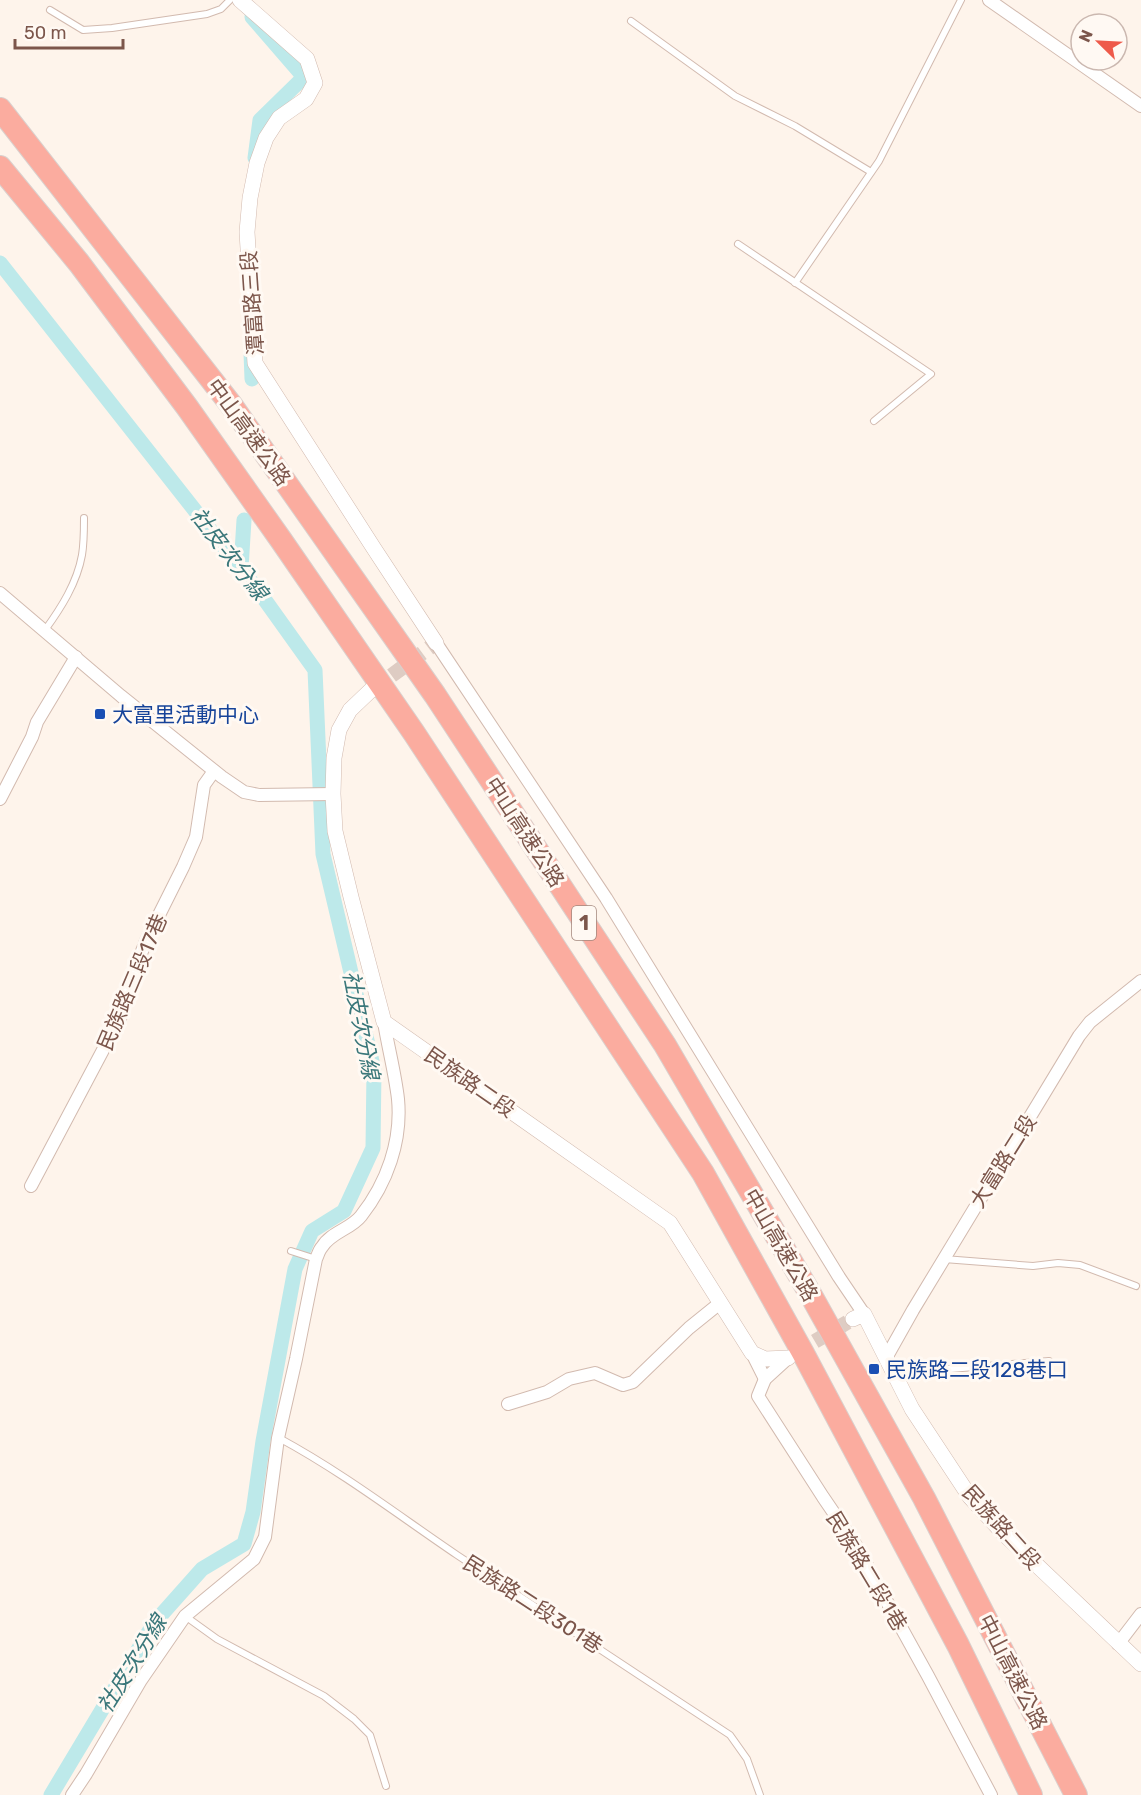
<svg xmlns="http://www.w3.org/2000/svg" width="1141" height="1795" font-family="Rubik,'Noto Sans TC',sans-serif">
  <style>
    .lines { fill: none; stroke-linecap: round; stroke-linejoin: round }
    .canal { stroke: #bde9ea; stroke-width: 15 }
    .tertiary-tunnel { stroke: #deccc3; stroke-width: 15; stroke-dasharray: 15 8; stroke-linecap: butt }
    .service-casing { stroke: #d2baaf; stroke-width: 8 }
    .minor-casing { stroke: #d2baaf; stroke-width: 14 }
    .tertiary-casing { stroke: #d2baaf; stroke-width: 16 }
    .motorway-casing { stroke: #dad0cd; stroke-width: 24 }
    .service { stroke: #fff; stroke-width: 6 }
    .minor { stroke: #fff; stroke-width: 12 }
    .tertiary { stroke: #fff; stroke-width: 15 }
    .motorway { stroke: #fbac9f; stroke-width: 22 }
    .transit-dot { fill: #1a4fb4; stroke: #fff9f3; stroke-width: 2 }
    .labels { text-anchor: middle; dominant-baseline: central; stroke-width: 6; stroke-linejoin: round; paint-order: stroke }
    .shield { fill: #fff9f3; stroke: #a3877d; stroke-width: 1.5 }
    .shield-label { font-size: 20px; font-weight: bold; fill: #7c564b }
    .street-label { font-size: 21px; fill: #7c564b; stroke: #fff9f3 }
    .transit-label { font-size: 21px; fill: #164399; stroke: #fff9f3; text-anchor: start }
    .water-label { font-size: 22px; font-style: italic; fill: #3a777a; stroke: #fff9f3 }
  </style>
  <rect width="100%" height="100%" fill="#fef4eb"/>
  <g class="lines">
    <g class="canal">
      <polyline points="252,17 304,77 260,120 255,158"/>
      <polyline points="0,263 260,593 315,670 323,854 374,1070 373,1148 344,1211 312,1231 295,1269 263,1441 253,1512 244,1544 202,1569 154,1623 51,1795"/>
      <polyline points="251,353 252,379"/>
      <polyline points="241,568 244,520"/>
    </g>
    <g class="tertiary-tunnel">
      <polyline points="373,689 436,643"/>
      <polyline points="795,1353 853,1319"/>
    </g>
    <defs>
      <g id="service">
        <polyline points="50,10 83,30 112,28 207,14 221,9 230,0"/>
        <polyline points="631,21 735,96 795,126 871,172"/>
        <polyline points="738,244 931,374 874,421"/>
        <polyline points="795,283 879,161 961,0"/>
        <path d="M45 630C61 608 77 583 82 555 84 543 84 530 84 518"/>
        <polyline points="291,1251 316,1259"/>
        <polyline points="944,1259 1033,1266 1058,1263 1080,1265 1136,1286"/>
        <polyline points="891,1368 950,1369 1049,1361"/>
        <path d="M279 1438C342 1472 398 1515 457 1555 548 1616 639 1675 730 1735L747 1759 760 1795"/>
        <polyline points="185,1616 217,1639 324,1696 354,1719 370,1735 386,1786"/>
      </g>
      <g id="minor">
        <polyline points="989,0 1141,106"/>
        <polyline points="0,593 121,696 222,777 244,792 259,795 333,794"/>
        <polyline points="436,643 606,898 839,1277 864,1314"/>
        <polyline points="0,799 32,737 37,722 76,657"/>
        <polyline points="31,1186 121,1016 133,974 146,941 183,867 196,837 204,785 214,771"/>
        <polyline points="752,1353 765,1379"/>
        <polyline points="788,1358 765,1379 758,1396 823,1497 855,1544 928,1676 991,1795"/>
        <polyline points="886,1358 913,1310 1079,1036 1090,1022 1141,981"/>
        <polyline points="508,1404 547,1392 569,1379 595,1373 623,1385 633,1382 689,1328 720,1303"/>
        <polyline points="1118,1644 1141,1614"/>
        <path d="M72 1795 86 1774 141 1680 185 1616 254 1559 265 1537 278 1438 296 1359 316 1259C318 1255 319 1250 322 1247 331 1232 351 1229 361 1216 387 1183 402 1141 398 1099 395 1073 388 1047 384 1022"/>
      </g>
      <g id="tertiary">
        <polyline points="240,0 307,59 315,83 306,99 279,118 266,138 257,163 250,198 247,232 255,363 373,547 436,643"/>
        <polyline points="371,690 350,710 339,730 334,758 333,794 335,831 351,897 384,1022 670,1223 752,1353 765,1359 788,1358"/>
        <polyline points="853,1319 864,1314 912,1409 970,1497 1003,1533 1141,1664"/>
      </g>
      <g id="motorway">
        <polyline points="0,109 232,406 435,695 665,1045 812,1297 924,1498 1076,1795"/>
        <polyline points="0,167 79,263 187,407 281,540 414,733 703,1173 803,1353 958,1645 1031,1795"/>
      </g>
    </defs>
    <use href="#service" class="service-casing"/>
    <use href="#minor" class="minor-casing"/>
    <use href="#tertiary" class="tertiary-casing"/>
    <use href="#motorway" class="motorway-casing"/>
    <use href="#service" class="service"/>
    <use href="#minor" class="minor"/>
    <use href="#tertiary" class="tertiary"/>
    <use href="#motorway" class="motorway"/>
  </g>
  <g class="transit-dot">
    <rect x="94" y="708" width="12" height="12" rx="3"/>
    <rect x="868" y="1363" width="12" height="12" rx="3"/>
  </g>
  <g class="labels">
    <rect class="shield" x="572" y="906" width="24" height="34" rx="4.5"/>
    <g class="shield-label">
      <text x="584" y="923">1</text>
    </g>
    <g class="street-label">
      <text transform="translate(252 303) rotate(-94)">潭富路三段</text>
      <text transform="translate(249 432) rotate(54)">中山高速公路</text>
      <text transform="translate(525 832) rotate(57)">中山高速公路</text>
      <text transform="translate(132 982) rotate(-67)">民族路三段17巷</text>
      <text transform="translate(470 1082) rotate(35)">民族路二段</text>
      <text transform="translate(1003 1161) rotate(-58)">大富路二段</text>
      <text transform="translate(781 1245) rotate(60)">中山高速公路</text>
      <text transform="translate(1002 1527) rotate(48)">民族路二段</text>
      <text transform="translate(867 1571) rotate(59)">民族路二段1巷</text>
      <text transform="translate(533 1604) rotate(33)">民族路二段301巷</text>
      <text transform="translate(1013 1672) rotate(63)">中山高速公路</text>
    </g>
    <g class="transit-label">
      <text x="112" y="714">大富里活動中心</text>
      <text x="886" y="1369">民族路二段128巷口</text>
    </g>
    <g class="water-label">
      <text transform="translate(229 554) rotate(52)">社皮次分線</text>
      <text transform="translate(361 1025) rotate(79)">社皮次分線</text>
      <text transform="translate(132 1664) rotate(-58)">社皮次分線</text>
    </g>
  </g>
  <g transform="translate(1099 42) rotate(294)"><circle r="28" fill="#fff9f3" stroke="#cbb8b0" stroke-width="1.5"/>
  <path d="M0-4.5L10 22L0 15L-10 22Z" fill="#ee5a4a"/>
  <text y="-9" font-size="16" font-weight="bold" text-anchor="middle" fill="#7c564b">N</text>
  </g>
  <path d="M15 39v9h108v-9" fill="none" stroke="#7c564b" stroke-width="3"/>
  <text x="24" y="39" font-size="18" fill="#7c564b" stroke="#fff9f3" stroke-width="4.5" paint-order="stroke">50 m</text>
</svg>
